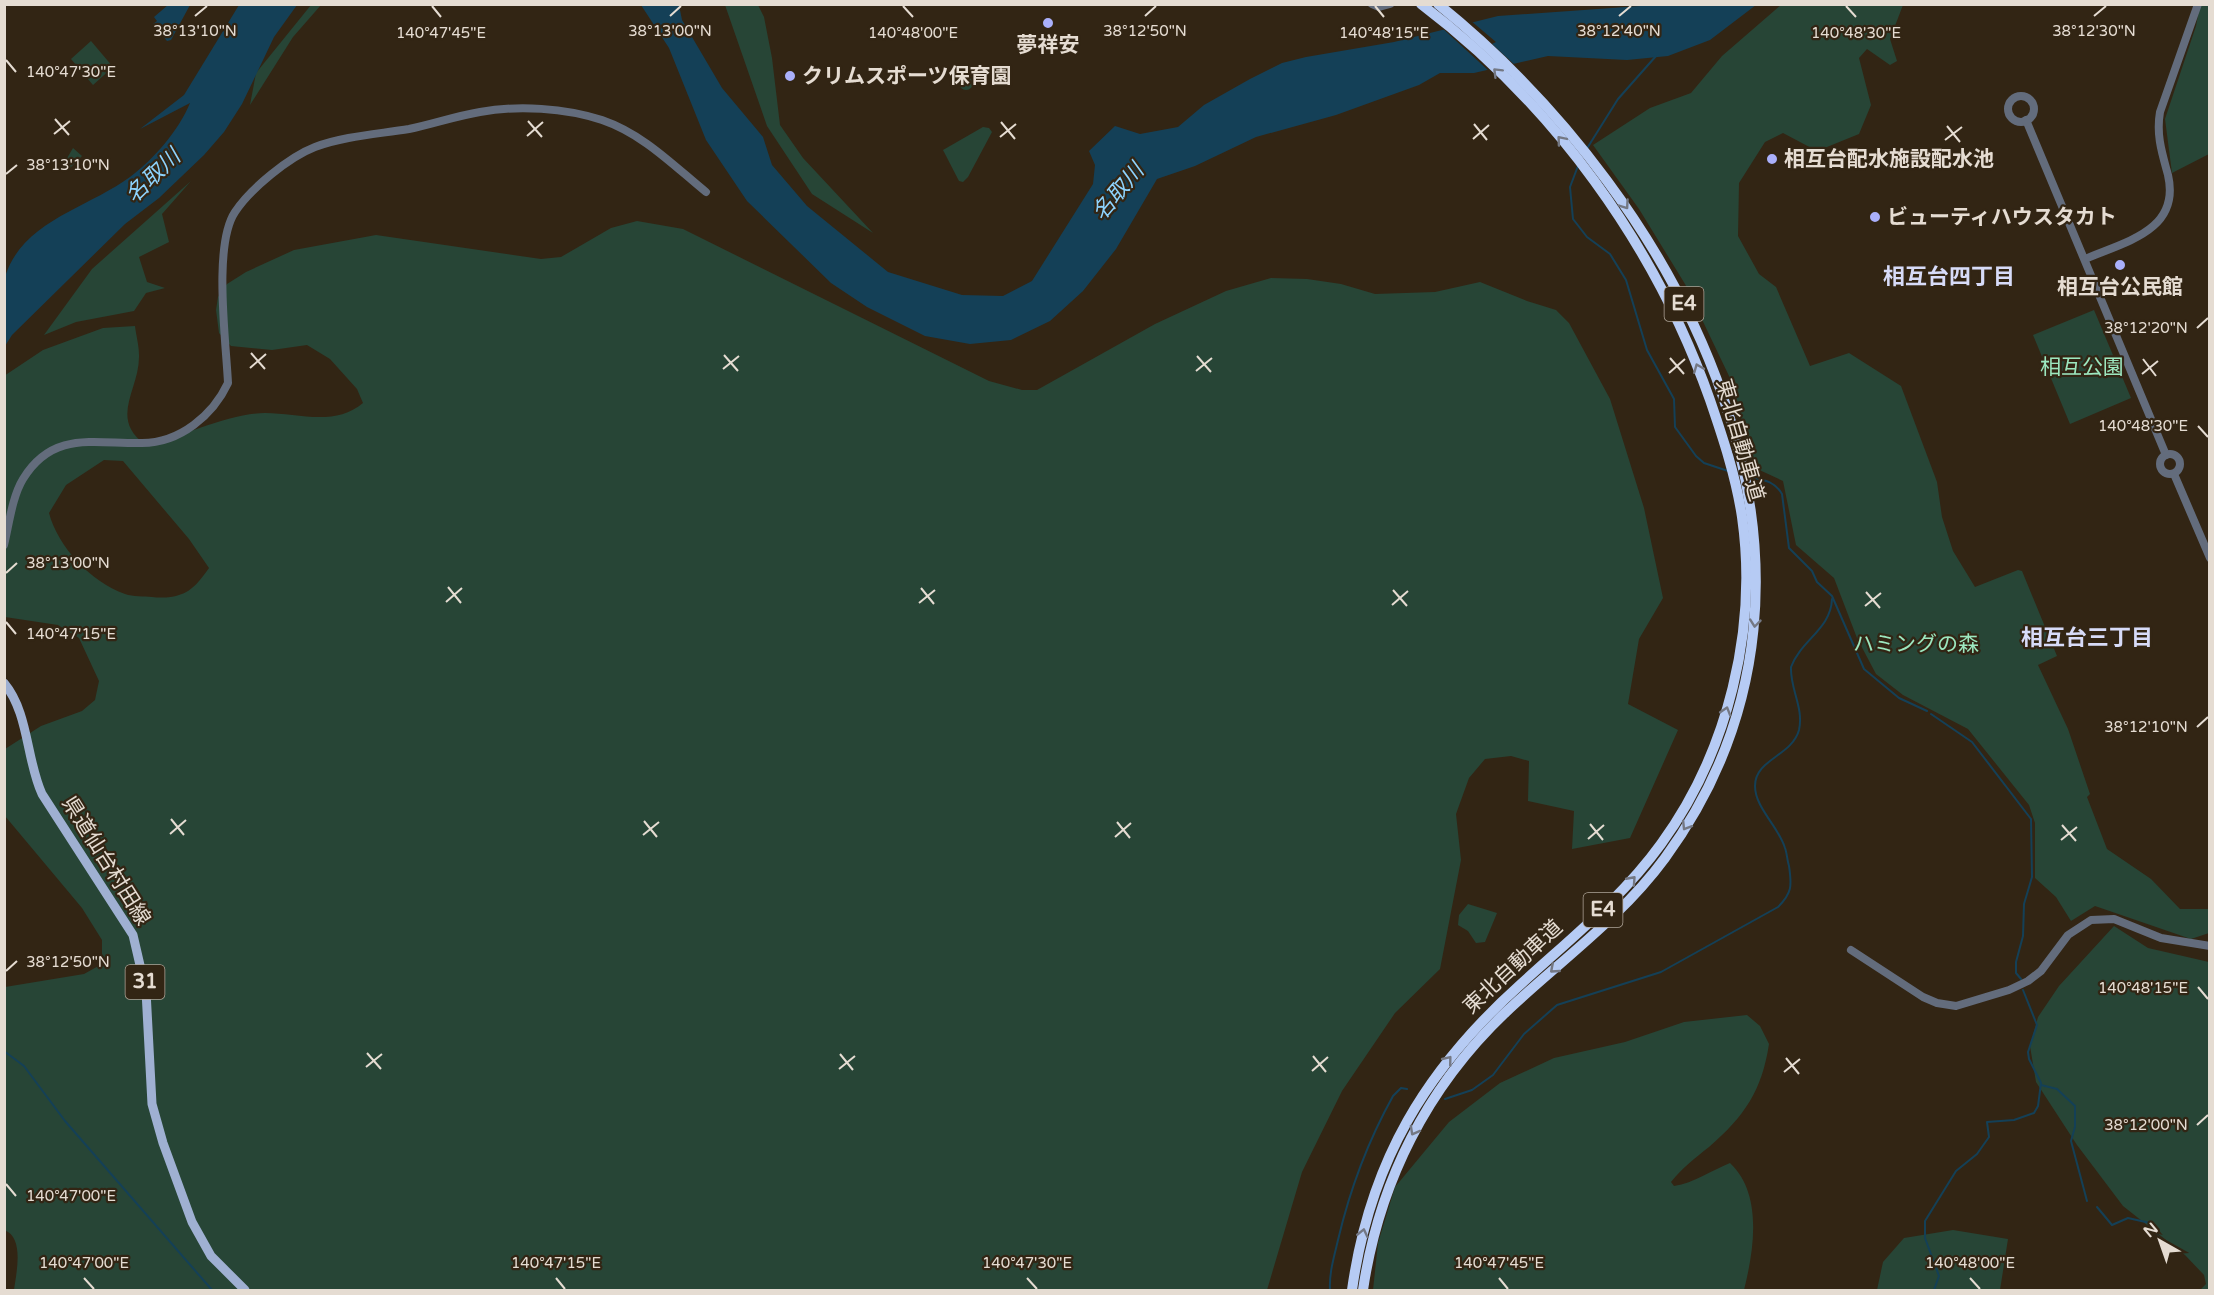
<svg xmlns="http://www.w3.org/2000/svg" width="2214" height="1295" font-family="'Varela Round','Noto Sans JP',sans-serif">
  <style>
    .green { fill: #274536; fill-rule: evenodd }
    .water { fill: #144057 }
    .pier { fill: #322514 }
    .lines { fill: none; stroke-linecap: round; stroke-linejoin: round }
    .stream { stroke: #144057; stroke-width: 2 }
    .tertiary { stroke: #636c7c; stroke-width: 8 }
    .primary { stroke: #9fb0d2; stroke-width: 9 }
    .motorway { stroke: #b6cbf4; stroke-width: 10 }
    .oneway { stroke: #747884 }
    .ticks { fill: none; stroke: #e5dcd2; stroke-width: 2 }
    .poi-dot { fill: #aab0fb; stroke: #322514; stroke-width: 2 }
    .labels { text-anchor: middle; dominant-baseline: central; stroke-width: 4.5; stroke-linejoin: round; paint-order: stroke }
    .shield { fill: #322514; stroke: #afa599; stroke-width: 1.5 }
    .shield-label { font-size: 20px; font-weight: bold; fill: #e5dcd2 }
    .poi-label { font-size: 21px; font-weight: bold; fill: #e5dcd2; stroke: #322514; text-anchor: start }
    .park-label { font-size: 21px; fill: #9ce7bf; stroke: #322514 }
    .street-label { font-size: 21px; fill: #e5dcd2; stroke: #322514 }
    .water-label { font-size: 22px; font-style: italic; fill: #8dd3fd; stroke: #322514 }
    .neighbourhood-label { font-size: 22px; font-weight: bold; fill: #d7dbf8; stroke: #322514 }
    .ticks-label { font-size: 15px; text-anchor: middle; fill: #e5dcd2; stroke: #322514; stroke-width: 4.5; stroke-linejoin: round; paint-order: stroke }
  </style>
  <rect width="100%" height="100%" fill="#322514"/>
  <g class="green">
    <polygon points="311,5 321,5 293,37 250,105 256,73"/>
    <polygon points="725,5 758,5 764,17 772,58 780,125 803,158 873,233 812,194 767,126"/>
    <polygon points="1781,5 1903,5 1890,39 1897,61 1890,65 1867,49 1859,58 1871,105 1859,134 1817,151 1783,133 1765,142 1739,183 1738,236 1759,274 1776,287 1810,366 1849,353 1901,386 1937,482 1942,517 1953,551 1975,587 2018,570 2022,571 2057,656 2038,665 2068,729 2090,794 2087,797 2107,849 2151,879 2180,909 2209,909 2209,933 2191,939 2095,906 2071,921 2056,897 2035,878 2035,823 2029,805 1968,729 1903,695 1876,674 1857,638 1834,578 1796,545 1783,481 1753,467 1729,376 1685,284 1639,209 1593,145 1650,108 1691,93 1722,56"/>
    <polygon points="2200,5 2209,5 2209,154 2172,173 2165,119 2196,26"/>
    <polygon points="91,41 113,67 93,85 71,59"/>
    <circle cx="966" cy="83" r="7"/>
    <polygon points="983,127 989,128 992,132 968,177 963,182 959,181 943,150"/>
    <polygon points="73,148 82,156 68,170 63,165"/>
    <polygon points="191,181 162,214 169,242 139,257 147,282 165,288 146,293 134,311 76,322 44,335 92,269"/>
    <path d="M637 221 683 229 989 381 1022 390H1037L1155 324 1226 291 1271 278 1307 279 1341 284 1375 294 1435 292 1480 282 1527 301 1556 310 1569 323 1610 399 1644 508 1663 598 1639 639 1628 704 1678 730 1630 838 1572 849 1574 811 1528 801 1529 761 1511 756 1485 759 1469 778 1456 814 1461 860 1440 969 1395 1013 1342 1091 1302 1172 1267 1290H14C16 1274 25 1237 4 1230L5 987 84 974 102 964V940L82 908 5 816V749L41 726 82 711 95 700 99 681 79 638 58 625 5 617 4 376 43 350 103 328 135 326C136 335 139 345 139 355 140 390 108 418 146 445 181 437 230 413 265 413 298 413 335 427 363 403L357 389 330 359 307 345 272 350 231 346 219 333 216 310 218 297 227 284 246 272 294 250 376 235 541 259 561 257 611 228ZM104 460 123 461 189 539 209 568C201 579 193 591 179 595 171 598 160 598 152 597 144 596 133 597 125 594 91 582 58 547 49 513L66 485Z"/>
    <polygon points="2094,310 2131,398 2070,424 2033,335"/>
    <polygon points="1468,904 1497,913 1485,942 1476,943 1468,931 1458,925 1459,915"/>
    <polygon points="2114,926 2148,948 2209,962 2209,1290 2200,1290 2206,1284 2204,1275 2185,1255 2123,1206 2077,1145 2036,1082 2030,1046 2038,1017 2059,986"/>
    <path d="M1747 1015 1760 1026 1769 1044C1762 1090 1745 1116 1709 1147 1695 1158 1682 1168 1671 1182L1674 1186C1694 1183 1712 1170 1730 1163 1763 1194 1754 1250 1744 1290H1373L1378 1243 1395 1187 1449 1122 1500 1083 1554 1058 1625 1042 1684 1022Z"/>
    <polygon points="1953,1230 2008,1239 2000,1290 1877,1290 1883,1262 1904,1238"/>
  </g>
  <g class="water">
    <polygon points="1668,4 1756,5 1710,40 1668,56 1627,60 1548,56 1474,73 1440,73 1419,85 1336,115 1256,137 1195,166 1157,179 1116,249 1083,291 1050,321 1011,340 970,344 925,336 867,307 831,283 747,201 706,140 669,48 641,5 679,5 682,20 722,88 763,137 772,165 807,206 888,272 962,295 1003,296 1032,281 1093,184 1095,165 1089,151 1115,126 1140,134 1178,127 1204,105 1250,79 1282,63 1306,57 1394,42 1498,16"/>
    <polygon points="168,5 190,5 171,40 167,41 153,24 157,21 154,17"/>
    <path d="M239 5H297L274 37 242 104 224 132 204 155 159 198 125 224 12 335 5 346C4 327 0 294 5 277 22 221 88 208 130 177 154 159 179 130 190 103L140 129 184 95Z"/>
  </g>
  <polygon class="pier" points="1470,20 1496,42 1492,44 1516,66 1490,72 1441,27"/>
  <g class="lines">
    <g class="stream">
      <polyline points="1586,150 1618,99 1656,56"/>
      <polyline points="1578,166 1570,187 1573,219 1587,237 1610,254 1626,280 1647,350 1674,399 1675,427 1696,456 1704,463 1728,471"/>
      <path d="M1745 476C1761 480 1773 479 1782 494L1789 548 1812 571 1817 582 1832 596 1864 669 1899 698 1927 711"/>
      <polyline points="1931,714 1972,742 2031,819 2032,877 2024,904 2023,936 2016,962 2016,973 2021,979"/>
      <polyline points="4,1051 24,1066 65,1121 212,1290"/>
      <polyline points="2041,1085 2057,1089 2075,1106 2075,1127 2071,1141 2087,1201"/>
      <path d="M1445 1099 1472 1090 1493 1075 1524 1034 1557 1005 1661 972 1778 907C1792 893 1792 886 1789 866 1787 860 1787 853 1785 848 1779 827 1755 808 1755 786 1755 759 1792 756 1799 730 1804 708 1790 689 1791 667 1801 640 1831 629 1832 599"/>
      <polyline points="2097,1207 2112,1225 2128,1218 2150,1223 2155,1234 2169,1245"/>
      <path d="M1330 1290C1329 1273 1334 1257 1338 1240 1350 1189 1368 1141 1393 1096L1401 1088 1407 1089"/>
      <polyline points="1934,1290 1939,1276 1925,1238 1925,1221 1956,1171 1977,1154 1989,1137 1987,1122 2014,1120 2034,1113 2038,1106 2041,1083 2029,1059 2028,1052 2037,1025 2023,990"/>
    </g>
    <g class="tertiary">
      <polyline points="1372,4 1379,7 1390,4"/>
      <circle cx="2021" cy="109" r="13"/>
      <polyline points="2026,120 2166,455"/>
      <path d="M2085 259C2124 242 2181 231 2168 175 2162 153 2156 135 2160 112L2198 4"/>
      <circle cx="2170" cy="464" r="10"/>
      <polyline points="2174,474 2210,558"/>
      <path d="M4 545C9 525 12 497 23 479 53 430 95 444 142 443 180 443 213 415 228 383 226 341 213 245 235 212 250 189 289 157 315 147 344 136 379 134 409 129 433 124 456 116 480 112 518 105 565 108 602 120 643 134 673 165 706 192"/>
      <polyline points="1851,950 1923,997 1937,1003 1956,1006 2009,990 2028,981 2041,971 2068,935 2091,920 2114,919 2161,938 2210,946"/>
    </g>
    <path class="primary" d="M4 683C29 713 26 759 42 794L133 935 146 991 152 1104 163 1143 192 1222 211 1256 245 1290"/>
    <g class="motorway">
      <path d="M1352 1290C1370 1162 1425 1070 1521 984 1570 939 1622 898 1661 844 1728 752 1758 629 1742 517 1736 477 1723 438 1710 400 1655 244 1553 104 1421 4"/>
      <path d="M1363 1290C1379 1182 1427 1087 1506 1012 1560 961 1621 918 1665 858 1877 568 1683 202 1438 4"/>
    </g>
  </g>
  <defs><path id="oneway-chevron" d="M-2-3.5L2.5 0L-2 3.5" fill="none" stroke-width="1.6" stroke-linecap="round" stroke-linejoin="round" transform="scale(1.5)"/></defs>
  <g class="oneway">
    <use href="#oneway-chevron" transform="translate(1497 72) rotate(-135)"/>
    <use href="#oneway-chevron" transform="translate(1561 140) rotate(-130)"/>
    <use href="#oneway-chevron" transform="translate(1625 205) rotate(55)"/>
    <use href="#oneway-chevron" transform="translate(1698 368) rotate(-112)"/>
    <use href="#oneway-chevron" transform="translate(1755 623) rotate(96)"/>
    <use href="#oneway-chevron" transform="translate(1726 711) rotate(-73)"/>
    <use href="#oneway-chevron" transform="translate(1686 826) rotate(122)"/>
    <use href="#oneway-chevron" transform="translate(1632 880) rotate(-48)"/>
    <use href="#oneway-chevron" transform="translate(1554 969) rotate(139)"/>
    <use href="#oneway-chevron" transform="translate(1448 1060) rotate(-51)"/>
    <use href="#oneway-chevron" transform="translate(1414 1131) rotate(119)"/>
    <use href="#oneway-chevron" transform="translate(1363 1233) rotate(-77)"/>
  </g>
  <path class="ticks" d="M432 6 441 17M903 6 913 17M1375 6 1384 17M1846 6 1856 17M195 16 207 6M670 16 681 6M1145 16 1156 6M1619 16 1631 6M2094 16 2106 6M6 60 16 72M55 119 69 135M528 121 542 137M1001 122 1015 139M1474 124 1487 140M1947 126 1960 142M54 134 70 121M527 136 543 122M1000 137 1016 124M1473 139 1489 125M1945 140 1962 127M6 174 17 165M2197 328 2208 318M251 353 265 369M724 355 738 371M1197 356 1211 372M1670 358 1684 374M2143 359 2156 376M250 368 266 354M723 369 739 356M1196 371 1212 358M1669 373 1685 359M2142 374 2158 361M2198 426 2208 437M6 573 17 563M448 587 461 603M921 588 934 604M1393 590 1407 606M1866 592 1880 608M446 602 462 588M919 603 935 590M1392 605 1408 591M1865 606 1881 593M6 622 16 634M2197 727 2208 717M171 819 184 835M644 821 657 837M1117 822 1130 838M1590 824 1603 840M2062 825 2076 841M170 834 186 820M643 835 659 822M1115 837 1131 823M1588 839 1604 825M2061 840 2077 827M6 971 17 961M2198 987 2208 999M367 1053 381 1069M840 1054 853 1070M1313 1056 1326 1072M1786 1058 1799 1074M366 1067 382 1054M839 1069 855 1056M1312 1071 1328 1057M1784 1072 1800 1059M2197 1125 2208 1115M6 1184 16 1196M84 1278 94 1289M556 1278 565 1289M1027 1278 1037 1289M1499 1278 1508 1289M1970 1278 1980 1289"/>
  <g class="poi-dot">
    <circle cx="1048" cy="23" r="6"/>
    <circle cx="790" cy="76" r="6"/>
    <circle cx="1772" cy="159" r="6"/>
    <circle cx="1875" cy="217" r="6"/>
    <circle cx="2120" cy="265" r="6"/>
  </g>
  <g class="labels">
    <g class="shield">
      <rect x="1664.5" y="287" width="39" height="34" rx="4.5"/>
      <rect x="1583.5" y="893" width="39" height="34" rx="4.5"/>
      <rect x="125.5" y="965" width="39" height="34" rx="4.5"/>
    </g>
    <g class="shield-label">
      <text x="1684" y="304">E4</text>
      <text x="1603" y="910">E4</text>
      <text x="145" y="982">31</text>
    </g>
    <g class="poi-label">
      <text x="1048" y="45" text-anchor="middle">夢祥安</text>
      <text x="802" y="76">クリムスポーツ保育園</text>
      <text x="1784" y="159">相互台配水施設配水池</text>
      <text x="1887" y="217">ビューティハウスタカト</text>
      <text x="2120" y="287" text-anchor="middle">相互台公民館</text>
    </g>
    <g class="park-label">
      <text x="2082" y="367">相互公園</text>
      <text x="1916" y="644">ハミングの森</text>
    </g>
    <g class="street-label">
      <text transform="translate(1740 440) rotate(74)">東北自動車道</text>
      <text transform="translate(106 861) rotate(58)">県道仙台村田線</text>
      <text transform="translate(1513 967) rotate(-43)">東北自動車道</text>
    </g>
    <g class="water-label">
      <text transform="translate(153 176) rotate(-44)">名取川</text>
      <text transform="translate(1118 192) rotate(-50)">名取川</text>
    </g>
    <g class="neighbourhood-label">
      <text x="1949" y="277">相互台四丁目</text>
      <text x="2087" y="638">相互台三丁目</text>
    </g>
  </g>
  <g class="ticks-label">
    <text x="195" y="36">38°13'10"N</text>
    <text x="670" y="36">38°13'00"N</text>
    <text x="1145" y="36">38°12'50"N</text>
    <text x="1619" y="36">38°12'40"N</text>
    <text x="2094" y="36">38°12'30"N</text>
    <text x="913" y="38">140°48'00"E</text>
    <text x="1384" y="38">140°48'15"E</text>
    <text x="441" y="38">140°47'45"E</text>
    <text x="1856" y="38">140°48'30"E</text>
    <text x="71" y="77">140°47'30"E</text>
    <text x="68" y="170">38°13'10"N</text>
    <text x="2146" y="333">38°12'20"N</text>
    <text x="2143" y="431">140°48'30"E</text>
    <text x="68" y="568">38°13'00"N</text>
    <text x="71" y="639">140°47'15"E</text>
    <text x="2146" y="732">38°12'10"N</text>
    <text x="68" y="967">38°12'50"N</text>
    <text x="2143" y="993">140°48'15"E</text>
    <text x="2146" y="1130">38°12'00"N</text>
    <text x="71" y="1201">140°47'00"E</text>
    <text x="84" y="1268">140°47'00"E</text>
    <text x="556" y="1268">140°47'15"E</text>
    <text x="1027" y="1268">140°47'30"E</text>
    <text x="1499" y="1268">140°47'45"E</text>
    <text x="1970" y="1268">140°48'00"E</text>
  </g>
  <rect width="2214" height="1295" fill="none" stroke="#e5dcd2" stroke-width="12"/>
  <g transform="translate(2160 1241) rotate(320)" stroke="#322514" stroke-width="4.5" paint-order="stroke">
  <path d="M0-4.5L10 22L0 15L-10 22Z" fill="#e5dcd2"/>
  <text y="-9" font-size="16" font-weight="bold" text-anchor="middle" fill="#e5dcd2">N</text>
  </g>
</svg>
